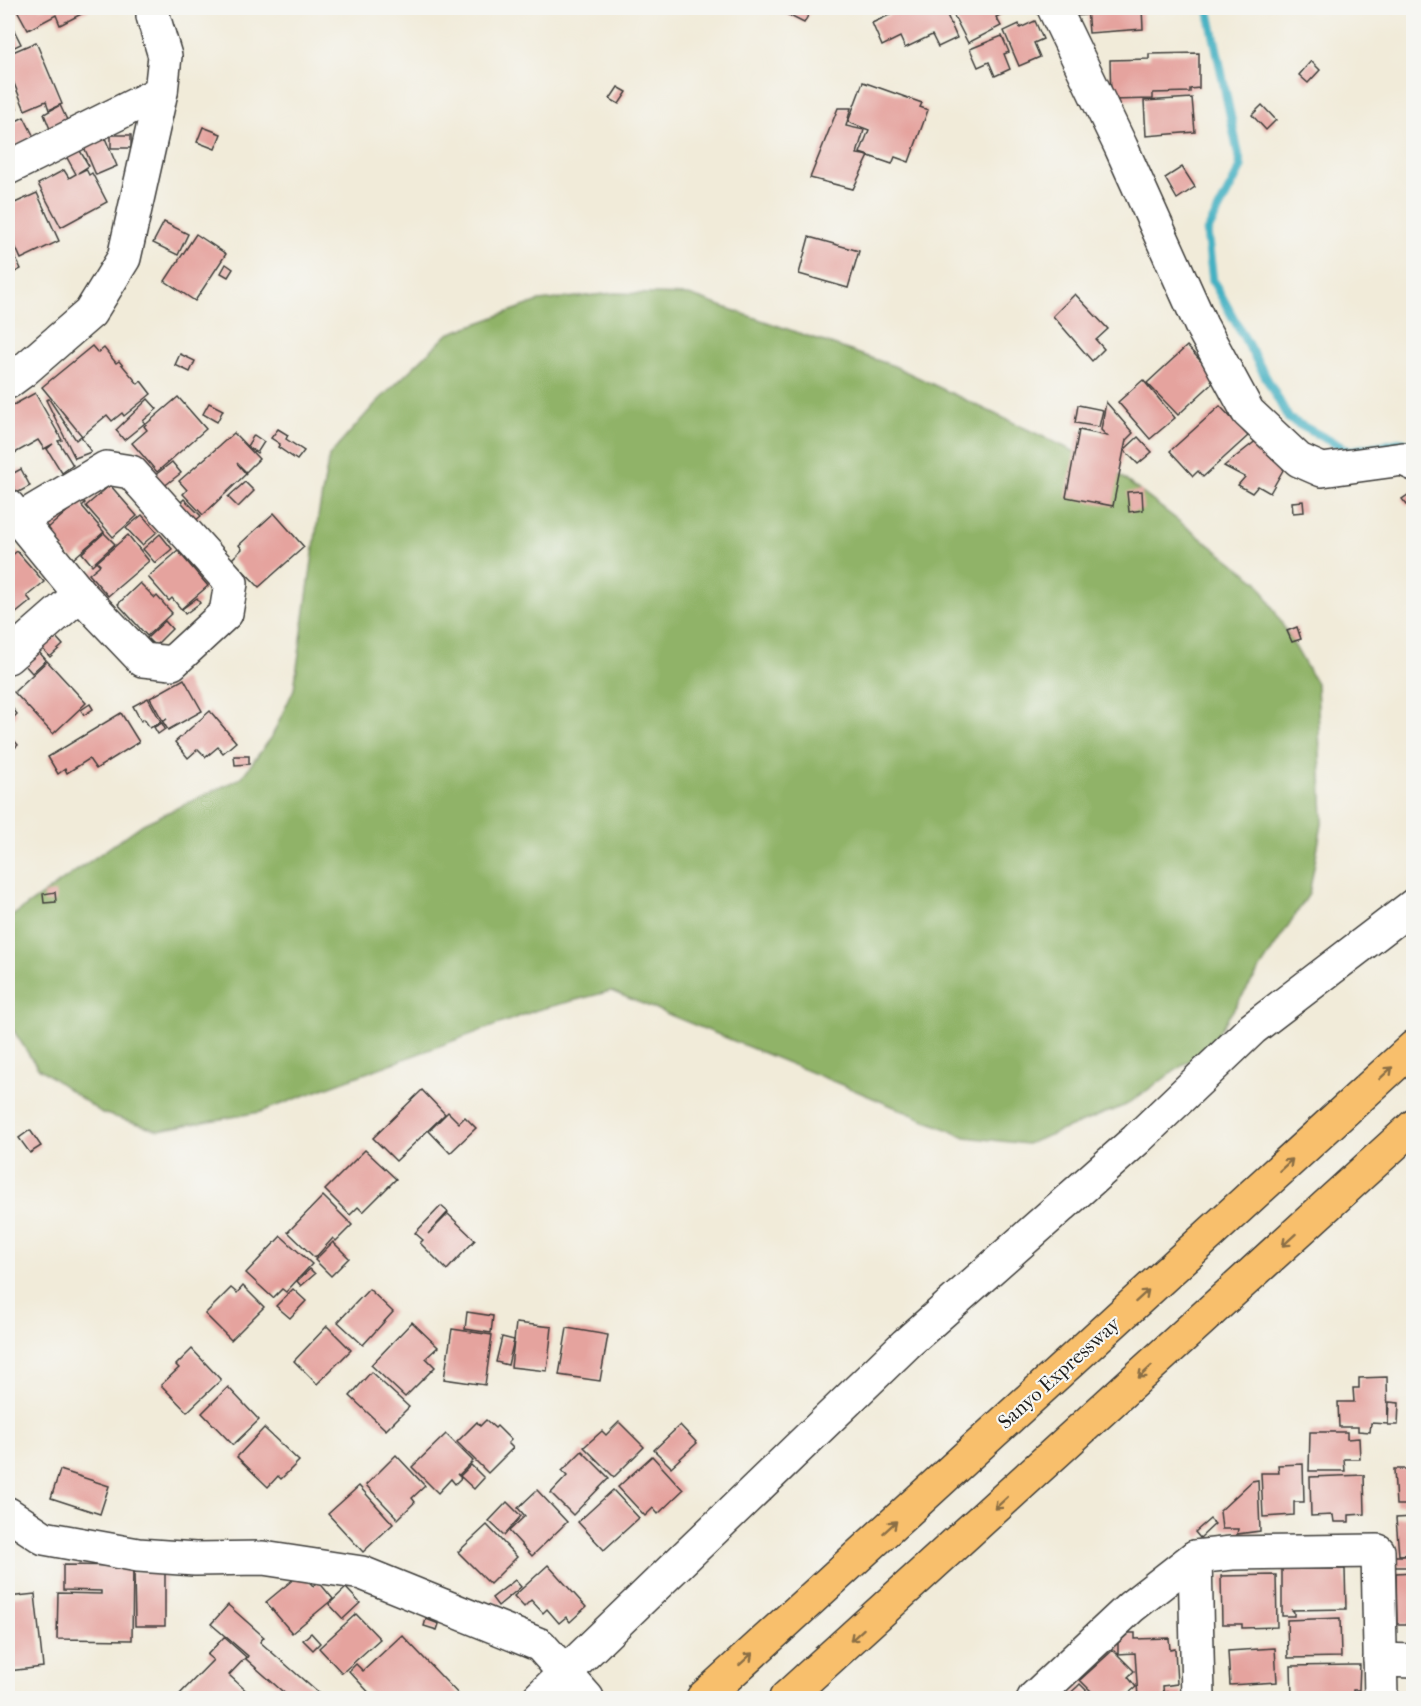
<svg xmlns="http://www.w3.org/2000/svg" width="1421" height="1706" font-family="'IM FELL French Canon',serif">
  <style>
    .forest { fill: #90b368; stroke: #566842; stroke-width: 1.5 }
    .lines { fill: none; stroke-linecap: round; stroke-linejoin: round }
    .stream { stroke: #44b1c2; stroke-width: 9 }
    .building { fill: #e5a39e }
    .minor-casing { stroke: #3c3b38; stroke-width: 36 }
    .highway-casing { stroke: #3c3b38; stroke-width: 36 }
    .minor { stroke: #fff; stroke-width: 33 }
    .highway { stroke: #f8bf6c; stroke-width: 33 }
    .oneway { stroke: #8a6e44 }
    .labels { text-anchor: middle; dominant-baseline: central; stroke-width: 4.5; stroke-linejoin: round; paint-order: stroke }
    .street-label { font-size: 20px; fill: #1c1c1c; stroke: #f6f6f2 }
  </style>
  <rect width="100%" height="100%" fill="#f6f6f2"/>
  <filter id="ink" filterUnits="userSpaceOnUse"><feTurbulence type="fractalNoise" baseFrequency=".0167" numOctaves="2"/><feDisplacementMap in="SourceGraphic" scale="12" xChannelSelector="R" yChannelSelector="G"/><feConvolveMatrix kernelMatrix="1 2 1 2 8 2 1 2 1" color-interpolation-filters="sRGB"/></filter>
  <filter id="wash" filterUnits="userSpaceOnUse"><feTurbulence type="fractalNoise" baseFrequency=".008" numOctaves="4" result="noise"/><feDisplacementMap in="SourceGraphic" scale="24" xChannelSelector="R" yChannelSelector="G"/><feGaussianBlur stdDeviation="1.35" result="paint"/><feColorMatrix in="noise" values="0 0 0 0 0 0 0 0 0 0 0 0 0 0 0 0 0 1.4 0 .05"/><feComposite in="paint" operator="in"/></filter>
  <g filter="url(#wash)">
    <rect width="100%" height="100%" fill="#f1ebd9"/>
    <polygon class="forest" points="614,293 689,295 894,366 1111,469 1258,582 1317,685 1323,819 1309,894 1209,1047 1126,1105 1027,1144 965,1137 847,1087 611,991 537,1010 260,1112 159,1130 102,1113 37,1067 8,1022 8,919 143,824 241,778 271,738 294,689 319,511 329,456 376,403 448,334 539,301"/>
    <g class="lines">
      <polyline class="stream" points="1208,8 1241,167 1207,232 1213,281 1289,419 1349,451 1403,442 1414,447"/>
    </g>
    <g id="blocks">
      <g class="building">
        <polygon points="16,8 87,8 89,10 60,25 56,15 28,30"/>
        <polygon points="786,8 797,10 798,8 805,8 811,10 804,23 784,13"/>
        <polygon points="905,8 944,8 957,38 938,47 932,35 905,48 900,37 882,46 872,23"/>
        <polygon points="950,8 1006,8 1008,11 996,17 1001,26 968,43"/>
        <polygon points="1059,8 1084,8 1085,15 1074,16"/>
        <polygon points="1087,8 1142,8 1143,29 1089,33"/>
        <polygon points="1156,8 1177,8 1178,10 1156,12"/>
        <polygon points="1035,21 1043,39 1034,43 1040,57 1019,66 1004,31 1019,24 1020,28"/>
        <polygon points="14,30 21,44 8,50 8,33"/>
        <polygon points="1002,36 1009,52 1004,54 1010,69 995,76 989,62 978,67 970,49"/>
        <polygon points="36,42 62,104 49,110 46,101 25,110 8,69 8,54"/>
        <polygon points="1199,53 1199,88 1190,89 1190,92 1153,93 1153,99 1111,100 1110,60 1149,59 1149,54"/>
        <polygon points="1311,61 1320,70 1308,83 1299,75"/>
        <polygon points="863,82 922,103 920,107 928,110 909,162 895,157 892,164 860,153 869,130 848,122"/>
        <polygon points="618,87 627,92 619,104 610,99"/>
        <polygon points="8,88 17,108 8,112"/>
        <polygon points="1192,98 1195,132 1146,136 1144,101"/>
        <polygon points="60,105 67,120 50,129 44,114"/>
        <polygon points="1262,105 1276,120 1266,130 1252,115"/>
        <polygon points="838,108 851,108 846,126 864,130 857,154 869,156 853,189 810,178"/>
        <polygon points="24,117 34,137 8,150 8,125"/>
        <polygon points="203,127 221,134 215,149 197,142"/>
        <rect x="111" y="135" width="20" height="13"/>
        <polygon points="105,138 117,166 96,175 84,147"/>
        <polygon points="79,149 89,166 78,173 86,169 89,175 92,173 107,202 61,227 38,184 64,170 69,178 76,174 66,156"/>
        <polygon points="1182,167 1195,187 1177,199 1165,178"/>
        <polygon points="37,193 59,241 21,259 8,230 8,206"/>
        <polygon points="164,222 188,234 178,255 153,243"/>
        <polygon points="196,234 226,254 195,301 165,281"/>
        <polygon points="809,237 859,251 848,288 799,274"/>
        <polygon points="8,242 21,269 8,276"/>
        <polygon points="226,264 233,269 228,277 221,273"/>
        <polygon points="1075,294 1108,329 1096,340 1104,349 1092,361 1053,316"/>
        <polygon points="92,346 98,353 104,348 116,363 119,361 138,384 141,381 151,394 124,416 122,413 112,421 107,415 82,436 42,387"/>
        <polygon points="1187,346 1217,379 1178,415 1147,383"/>
        <polygon points="180,354 195,361 190,372 175,365"/>
        <polygon points="1143,380 1175,418 1150,439 1118,402"/>
        <polygon points="35,393 62,440 58,441 73,465 62,473 47,449 53,444 44,449 38,440 8,457 8,408"/>
        <polygon points="178,397 206,429 157,472 132,443 147,430 144,426"/>
        <polygon points="49,399 76,440 81,436 91,452 75,458 46,400"/>
        <polygon points="148,399 157,409 143,421 145,423 124,440 116,430"/>
        <polygon points="1106,402 1133,433 1126,440 1113,506 1066,497 1079,430 1107,436 1101,430"/>
        <polygon points="209,403 223,410 217,422 203,414"/>
        <polygon points="1078,405 1103,410 1099,427 1075,423"/>
        <polygon points="1220,406 1248,436 1203,477 1198,471 1193,476 1170,451"/>
        <polygon points="278,429 288,435 286,439 304,451 297,460 278,447 280,444 271,438"/>
        <polygon points="234,433 259,459 246,472 237,463 246,474 203,515 183,494 187,490 179,481"/>
        <polygon points="254,435 264,442 257,453 247,446"/>
        <polygon points="1138,437 1152,452 1138,464 1124,450"/>
        <polygon points="1257,440 1287,463 1270,493 1258,486 1252,493 1238,485 1245,477 1224,466"/>
        <polygon points="172,462 181,473 163,487 154,476"/>
        <polygon points="21,469 30,486 17,493 8,476"/>
        <polygon points="245,482 254,491 238,507 228,497"/>
        <polygon points="110,485 137,516 113,537 86,506"/>
        <polygon points="1142,491 1143,510 1129,512 1127,492"/>
        <polygon points="1414,491 1414,500 1407,505 1402,499"/>
        <polygon points="81,499 85,503 82,506 104,532 73,559 47,529"/>
        <polygon points="184,499 201,516 195,521 179,504"/>
        <polygon points="1303,501 1304,512 1293,513 1292,502"/>
        <polygon points="274,513 304,547 259,587 232,559 242,549 239,545"/>
        <polygon points="142,515 157,532 142,545 126,528"/>
        <polygon points="104,533 115,544 92,565 82,553"/>
        <polygon points="160,534 172,549 155,563 143,549"/>
        <polygon points="128,535 149,561 108,596 89,574 100,565 97,562"/>
        <polygon points="17,551 44,582 27,596 31,601 15,614 12,611 8,615 8,559"/>
        <polygon points="178,551 208,586 181,609 172,598 169,601 148,577"/>
        <polygon points="140,583 155,598 157,596 172,613 147,636 118,604"/>
        <polygon points="197,598 200,603 185,614 182,609"/>
        <polygon points="165,621 172,629 155,646 147,638"/>
        <polygon points="1297,627 1301,639 1292,642 1287,631"/>
        <polygon points="55,636 63,645 50,657 42,648"/>
        <polygon points="38,651 46,660 32,673 24,664"/>
        <polygon points="47,661 86,703 53,734 14,692"/>
        <polygon points="184,679 202,711 168,730 163,722 167,719 163,721 150,698"/>
        <polygon points="148,698 161,722 150,728 144,719 141,721 133,706"/>
        <polygon points="8,703 17,714 8,723"/>
        <polygon points="90,704 93,709 84,715 81,710"/>
        <polygon points="210,711 236,742 223,753 218,747 206,757 198,749 188,758 175,742"/>
        <polygon points="121,713 139,742 96,769 89,759 67,773 65,769 58,774 48,757"/>
        <polygon points="162,723 165,729 158,734 154,727"/>
        <polygon points="8,733 18,745 8,754"/>
        <polygon points="234,756 249,756 249,764 235,765"/>
        <polygon points="55,892 56,902 44,903 43,894"/>
        <polygon points="422,1090 445,1114 396,1161 373,1138"/>
        <polygon points="448,1112 459,1123 465,1117 476,1128 450,1153 429,1131"/>
        <polygon points="30,1130 41,1146 30,1153 19,1138"/>
        <polygon points="365,1150 396,1179 363,1212 358,1207 350,1215 325,1190"/>
        <polygon points="323,1196 352,1225 336,1241 333,1238 315,1258 288,1232"/>
        <polygon points="441,1206 448,1212 428,1234 448,1214 475,1240 447,1270 420,1243 423,1240 415,1233"/>
        <polygon points="281,1236 312,1264 286,1292 282,1289 273,1298 246,1273"/>
        <polygon points="333,1242 349,1258 331,1276 315,1260"/>
        <polygon points="310,1269 315,1274 301,1286 297,1281"/>
        <polygon points="243,1286 264,1307 231,1340 205,1314 231,1288 237,1293"/>
        <polygon points="293,1289 306,1301 290,1318 276,1306"/>
        <polygon points="369,1289 393,1312 363,1345 338,1322"/>
        <polygon points="467,1312 493,1316 491,1333 465,1329"/>
        <polygon points="412,1322 438,1347 426,1358 435,1367 405,1397 371,1365"/>
        <polygon points="516,1323 552,1327 547,1371 511,1367"/>
        <polygon points="327,1326 351,1350 317,1384 294,1361"/>
        <polygon points="567,1328 608,1335 600,1381 559,1375"/>
        <polygon points="452,1329 492,1335 485,1385 444,1379"/>
        <polygon points="502,1337 514,1340 508,1365 496,1362"/>
        <polygon points="192,1349 221,1380 187,1412 161,1385 179,1368 176,1365"/>
        <polygon points="371,1372 409,1407 386,1430 350,1396"/>
        <polygon points="1387,1377 1388,1424 1371,1423 1370,1432 1358,1431 1358,1427 1339,1427 1338,1402 1354,1402 1353,1388 1359,1388 1359,1378"/>
        <polygon points="228,1387 259,1420 233,1445 202,1413"/>
        <polygon points="1389,1402 1399,1403 1398,1425 1388,1425"/>
        <polygon points="486,1420 495,1428 497,1426 511,1440 508,1443 513,1448 488,1473 457,1442 477,1422 480,1426"/>
        <polygon points="619,1422 644,1447 614,1477 584,1447 602,1431 606,1435"/>
        <polygon points="680,1425 697,1443 671,1467 654,1450"/>
        <polygon points="264,1428 299,1461 281,1479 278,1476 268,1487 237,1457"/>
        <polygon points="1310,1432 1347,1432 1347,1439 1359,1438 1360,1459 1344,1459 1345,1471 1309,1471"/>
        <polygon points="446,1434 473,1461 459,1475 457,1474 461,1478 455,1484 451,1479 438,1493 412,1467"/>
        <polygon points="582,1451 609,1478 573,1515 551,1493 567,1476 562,1471"/>
        <polygon points="396,1455 425,1486 412,1498 415,1502 398,1519 366,1485"/>
        <polygon points="652,1456 683,1490 658,1514 653,1508 645,1516 618,1487"/>
        <polygon points="1303,1464 1304,1502 1294,1502 1294,1515 1263,1517 1261,1473 1279,1473 1278,1465"/>
        <polygon points="471,1465 484,1478 474,1489 460,1476"/>
        <polygon points="1394,1469 1414,1469 1414,1505 1396,1505"/>
        <polygon points="60,1470 109,1486 100,1514 51,1498"/>
        <polygon points="1364,1475 1365,1514 1349,1515 1349,1522 1334,1522 1333,1515 1311,1516 1310,1477"/>
        <polygon points="1258,1480 1260,1531 1237,1534 1238,1529 1222,1529 1220,1511 1252,1481"/>
        <polygon points="359,1486 393,1524 363,1552 328,1514"/>
        <polygon points="537,1490 567,1522 532,1556 509,1531 525,1516 518,1508"/>
        <polygon points="613,1490 639,1518 604,1550 578,1522"/>
        <polygon points="507,1502 521,1516 504,1535 489,1521"/>
        <polygon points="1414,1517 1414,1554 1399,1555 1396,1518"/>
        <polygon points="1210,1519 1215,1524 1200,1538 1195,1532"/>
        <polygon points="487,1525 517,1557 490,1584 458,1552"/>
        <rect x="1395" y="1556" width="19" height="11"/>
        <polygon points="63,1565 133,1566 132,1640 57,1639 58,1593 101,1594 101,1591 63,1590"/>
        <polygon points="548,1565 586,1607 570,1622 566,1617 559,1623 547,1609 543,1613 531,1600 524,1607 514,1596"/>
        <polygon points="1282,1569 1345,1569 1346,1609 1292,1610 1294,1612 1294,1616 1282,1616"/>
        <polygon points="134,1572 165,1572 165,1626 135,1626"/>
        <polygon points="1414,1572 1414,1624 1397,1624 1396,1573"/>
        <polygon points="301,1573 313,1586 318,1581 333,1599 292,1633 266,1602"/>
        <polygon points="1276,1575 1277,1627 1242,1628 1242,1624 1222,1624 1221,1576"/>
        <polygon points="515,1580 521,1587 498,1606 492,1598"/>
        <polygon points="346,1588 360,1603 343,1619 329,1604"/>
        <polygon points="35,1594 43,1667 8,1671 8,1597"/>
        <polygon points="228,1605 264,1637 260,1642 324,1698 290,1698 246,1659 248,1656 211,1624"/>
        <polygon points="356,1614 380,1639 342,1673 319,1648"/>
        <polygon points="1340,1618 1341,1657 1288,1658 1287,1620"/>
        <polygon points="426,1619 439,1624 437,1630 424,1626"/>
        <polygon points="311,1633 320,1643 313,1650 303,1640"/>
        <polygon points="1129,1633 1135,1633 1135,1639 1169,1638 1170,1650 1175,1649 1177,1684 1163,1686 1164,1698 1138,1698 1135,1653 1118,1654 1118,1643"/>
        <polygon points="402,1635 461,1697 459,1698 374,1698 349,1671 356,1664 363,1671"/>
        <polygon points="224,1637 246,1657 229,1675 254,1698 176,1698 213,1660 207,1655"/>
        <polygon points="1275,1648 1277,1682 1230,1685 1228,1651"/>
        <polygon points="1113,1650 1134,1671 1128,1677 1136,1687 1123,1698 1098,1698 1080,1680"/>
        <polygon points="1353,1665 1360,1665 1359,1690 1353,1690 1353,1698 1292,1698 1291,1666"/>
        <polygon points="1080,1684 1094,1698 1065,1698 1077,1687"/>
        <rect x="1166" y="1692" width="16" height="6"/>
        <polygon points="1275,1693 1275,1698 1216,1698 1216,1697"/>
        <rect x="1395" y="1694" width="19" height="4"/>
      </g>
    </g>
  </g>
  <g filter="url(#ink)">
    <use href="#blocks" fill-opacity="0" stroke="#3c3b38" stroke-width="1.5"/>
    <g class="lines">
      <defs>
        <g id="minor">
          <polyline points="1054,8 1121,147 1201,325 1248,412 1299,460 1322,470 1403,459 1414,464"/>
          <polyline points="8,168 161,92"/>
          <polyline points="8,382 23,371 90,313 124,258 161,92 165,56 153,16 154,8"/>
          <polyline points="8,506 80,594 143,660 172,663 226,613 231,583 131,472 106,468 19,520"/>
          <polyline points="8,657 80,594"/>
          <polyline points="8,1514 44,1538 138,1555 195,1559 263,1558 362,1573 540,1645 587,1698"/>
          <polyline points="1195,1557 1198,1698"/>
          <polyline points="1380,1660 1414,1661"/>
          <polyline points="539,1698 906,1344 1136,1140 1252,1029 1414,905"/>
          <polyline points="1034,1698 1131,1607 1195,1557 1232,1553 1378,1551 1381,1698"/>
        </g>
        <g id="highway">
          <polyline points="703,1698 1414,1047"/>
          <polyline points="786,1698 1414,1126"/>
        </g>
      </defs>
      <use href="#minor" class="minor-casing"/>
      <use href="#highway" class="highway-casing"/>
      <use href="#minor" class="minor"/>
      <use href="#highway" class="highway"/>
    </g>
    <defs><path id="oneway-shaft" d="M-6 0H5M1.5-3L5.5 0L1.5 3" fill="none" stroke-width="1.6" stroke-linecap="round" stroke-linejoin="round" transform="scale(1.5)"/></defs>
    <g class="oneway">
      <use href="#oneway-shaft" transform="translate(1386 1073) rotate(-43)"/>
      <use href="#oneway-shaft" transform="translate(1286 1165) rotate(-42)"/>
      <use href="#oneway-shaft" transform="translate(1289 1240) rotate(138)"/>
      <use href="#oneway-shaft" transform="translate(1142 1296) rotate(-42)"/>
      <use href="#oneway-shaft" transform="translate(1145 1372) rotate(138)"/>
      <use href="#oneway-shaft" transform="translate(1001 1503) rotate(138)"/>
      <use href="#oneway-shaft" transform="translate(890 1527) rotate(-42)"/>
      <use href="#oneway-shaft" transform="translate(857 1635) rotate(138)"/>
      <use href="#oneway-shaft" transform="translate(746 1659) rotate(-42)"/>
    </g>
  </g>
  <g class="labels">
    <g class="street-label">
      <text transform="translate(1059 1373) rotate(-42)">Sanyo Expressway</text>
    </g>
  </g>
  <rect width="1421" height="1706" fill="none" stroke="#f6f6f2" stroke-width="30"/>
</svg>
